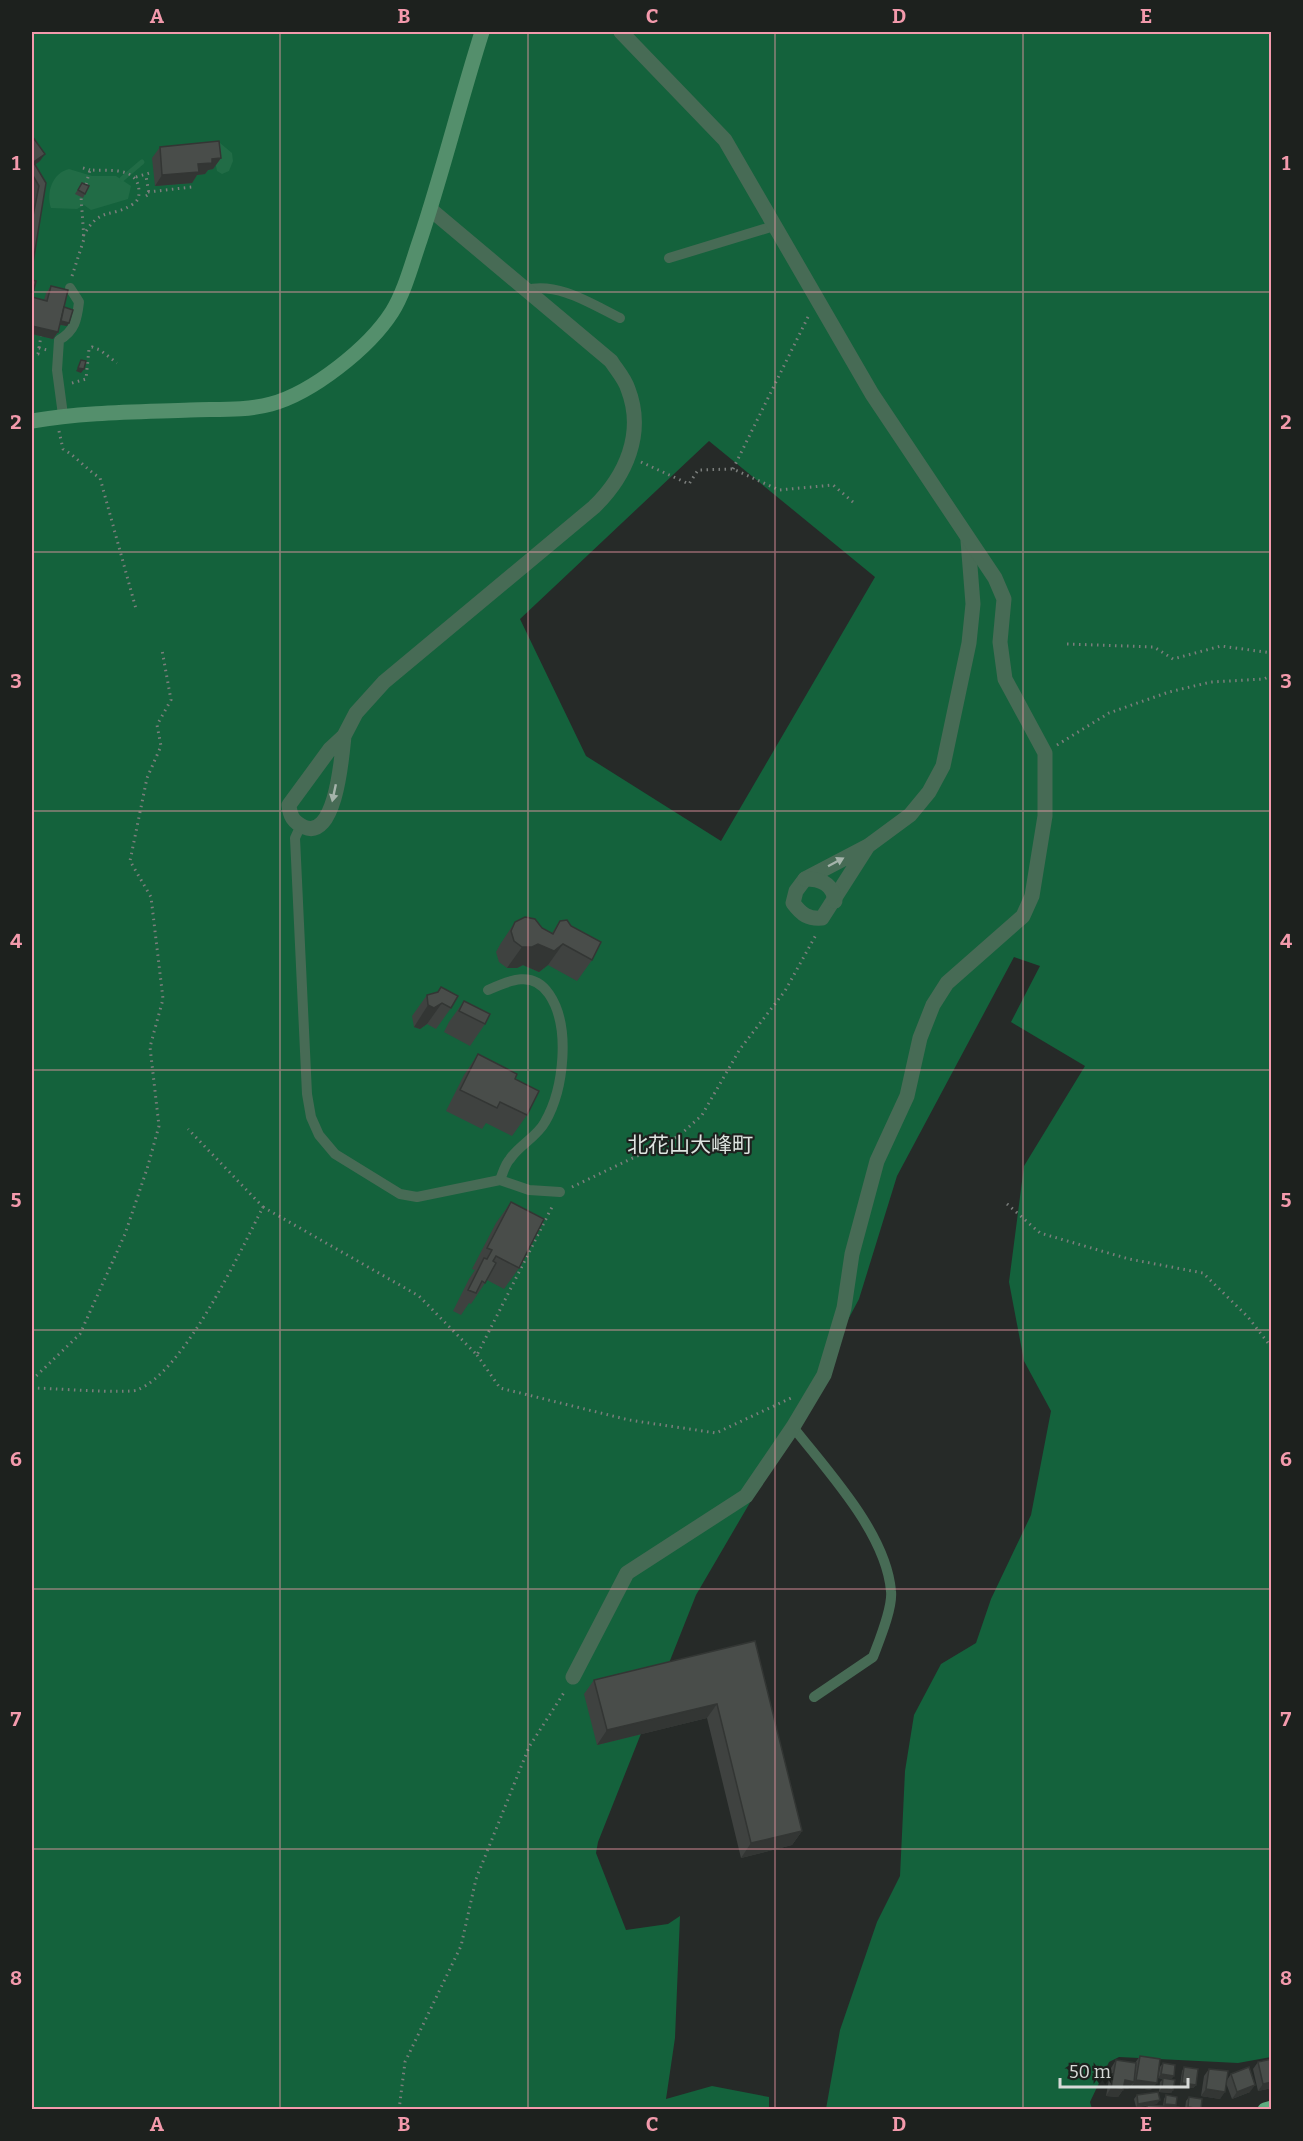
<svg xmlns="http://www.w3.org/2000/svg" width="1303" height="2141" font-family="Bitter,'Noto Sans JP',serif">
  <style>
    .forest { fill: #14623c; fill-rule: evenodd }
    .water { fill: #216c46 }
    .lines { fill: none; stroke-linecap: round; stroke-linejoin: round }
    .stream { stroke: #216c46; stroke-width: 5 }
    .path { stroke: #7b7e7c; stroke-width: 3; stroke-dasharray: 1.5 4.5; stroke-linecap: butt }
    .lane { stroke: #476b55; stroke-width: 10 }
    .street { stroke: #476b55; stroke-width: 15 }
    .secondary { stroke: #548f6c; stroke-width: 15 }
    .primary { stroke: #5eab7f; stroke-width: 15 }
    .wall { fill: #3f4240 }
    .shaded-wall { fill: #333634 }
    .building { fill: #494d4a; stroke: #333634; stroke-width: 1.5 }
    .oneway { fill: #a5b3aa }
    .grid { fill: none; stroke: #f39aac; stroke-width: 1.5; stroke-opacity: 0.55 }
    .labels { text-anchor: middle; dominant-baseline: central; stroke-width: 4.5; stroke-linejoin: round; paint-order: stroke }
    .neighbourhood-label { font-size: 21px; fill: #dee4e0; stroke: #1d211e }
    .neatline { fill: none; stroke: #f39aac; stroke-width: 2 }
    .grid-label { font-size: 20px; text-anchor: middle; font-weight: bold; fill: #f39aac }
  </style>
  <rect width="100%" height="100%" fill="#262a28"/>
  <path class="forest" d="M32 32H1271V2057L1238 2063 1119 2057 1109 2062 1090 2102 1092 2109H826L840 2030 877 1922 900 1876 905 1771 914 1715 941 1664 976 1643 991 1599 1031 1515 1051 1411 1024 1361 1009 1282 1024 1166 1085 1066 1011 1022 1040 966 1014 957 897 1176 859 1299 762 1482 696 1595 598 1842 596 1853 626 1930 668 1924 680 1916 675 2038 666 2099 712 2086 769 2097V2109L32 2110ZM709 441 875 577 721 841 586 756 520 619Z"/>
  <g class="water">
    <polygon points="220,143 232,153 233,161 229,171 222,174 217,171 212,147"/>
    <path d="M69 169 92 176H116L131 186 128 199 91 210 84 205 77 209 51 208C46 193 52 173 69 169Z"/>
  </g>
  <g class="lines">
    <polyline class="stream" points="122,179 142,162"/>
    <g class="path">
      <polyline points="83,168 90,170"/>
      <polyline points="136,177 153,172"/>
      <polyline points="148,192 192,187"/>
      <polyline points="146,196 149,194 146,176"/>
      <path d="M83 236C101 205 111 219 133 204 138 201 139 197 139 192 139 166 109 171 90 170L85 188"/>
      <polyline points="72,276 84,239 81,197"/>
      <polyline points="39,348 41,336"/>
      <polyline points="32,353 38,354 39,348 47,350"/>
      <polyline points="72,383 86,379 89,349 92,347 100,350 117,363"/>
      <path d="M59 431 63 449C77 457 86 469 100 478L136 609"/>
      <polyline points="641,462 689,484 698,470 733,469 779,490 833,485 853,502"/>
      <polyline points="733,469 809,315"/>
      <polyline points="1067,644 1154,647 1173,659 1221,646 1272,653"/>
      <polyline points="1057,745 1109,713 1169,692 1211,682 1264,679 1272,675"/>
      <polyline points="572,1187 679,1136 702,1115 740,1049 785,991 817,933"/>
      <polyline points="1007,1204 1040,1233 1129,1259 1203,1273 1248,1317 1272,1348"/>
      <polyline points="263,1207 419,1296 477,1355 553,1205"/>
      <polyline points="477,1355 500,1388 629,1420 716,1433 791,1398"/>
      <polyline points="32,1380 80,1334 125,1234 147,1169 159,1126 150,1047 163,999 151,897 130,861 147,778 161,746 157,725 171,700 162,650"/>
      <path d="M32 1388C50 1388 125 1394 137 1390 184 1372 240 1252 263 1207L188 1129"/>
      <polyline points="399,2110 405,2062 461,1946 476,1879 529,1747 565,1691"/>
    </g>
    <g class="lane">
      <polyline points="669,258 774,226"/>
      <path d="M526 290C559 282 591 304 620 318"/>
      <path d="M63 415 57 370 59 340C75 331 77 319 79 302L70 288"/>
      <polyline points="301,825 295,838 307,1094 311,1117 319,1135 335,1154 400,1194 417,1197 500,1180 529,1190 560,1192"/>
      <path d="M488 990C510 980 533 970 549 994 571 1026 564 1089 545 1122 537 1137 519 1145 510 1159 505 1164 503 1173 500 1180"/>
      <path d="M793 1427C828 1472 886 1533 891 1591 893 1608 879 1641 873 1657L814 1697"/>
    </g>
    <g class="street">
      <path d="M344 736C342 755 336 841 304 827 293 822 290 816 289 805L330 749 344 736 356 713 384 682 594 507C626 476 645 433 628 389 625 379 616 369 611 361L430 209"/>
      <path d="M868 846 822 918C808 919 802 915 793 903L796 891 805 879 868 846 910 815 929 792 943 766 969 643 973 604 968 541"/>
      <path d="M805 879C821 879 833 884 835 901"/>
      <polyline points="573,1677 627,1573 746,1496 793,1427 824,1375 844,1308 852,1254 877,1161 907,1096 920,1038 933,1005 947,983 1023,916 1032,896 1045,816 1045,753 1005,679 1000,642 1004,599 995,578 872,394 725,140 621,32"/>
    </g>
    <path class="secondary" d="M32 421C84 412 137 412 190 410 216 409 245 411 271 404 312 393 369 348 392 312 405 291 412 263 420 240 443 171 460 101 482 32"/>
    <polyline class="primary" points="1265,2110 1272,2108"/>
  </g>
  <g class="wall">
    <polygon points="32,136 40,161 35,164 46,183 32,269 32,204 34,193 32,190"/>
    <polygon points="160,147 221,158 213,169 208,170 205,174 197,175 192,183 155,186 152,158"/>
    <polygon points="82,183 85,194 83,198 75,194"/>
    <polygon points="32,280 32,297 44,300 46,293 51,286 64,307 67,326 60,325 58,332 53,339 32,334"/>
    <polygon points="560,921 592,960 577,981 548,965 539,972 523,965 517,968 507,968 499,962 496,952 501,943 515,922 542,928 552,933"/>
    <polygon points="427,995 451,1008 436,1029 427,1024 420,1029 414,1027 412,1016"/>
    <polygon points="464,1001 485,1024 470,1046 444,1032 449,1022"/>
    <polygon points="478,1054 515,1079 527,1115 512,1136 486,1123 482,1129 446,1111 464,1075"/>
    <polygon points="511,1202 519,1268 504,1289 487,1280 471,1304 469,1303 461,1315 453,1311 469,1279 475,1270 472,1269 496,1223"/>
    <polygon points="755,1641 802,1831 792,1845 741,1858 707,1718 597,1745 584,1694 594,1680"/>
    <polygon points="1140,2056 1151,2090 1131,2087 1131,2085 1128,2089 1124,2088 1118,2097 1106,2096 1111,2068 1116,2060 1135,2063"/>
    <polygon points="1272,2059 1272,2088 1258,2091 1253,2069 1258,2062"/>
    <polygon points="1163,2063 1171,2079 1173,2090 1171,2093 1159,2092 1160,2082 1163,2079 1158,2078 1160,2067"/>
    <polygon points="1184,2067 1196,2085 1193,2088 1180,2086 1182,2071"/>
    <polygon points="1209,2069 1227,2080 1231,2074 1250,2092 1232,2099 1226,2083 1220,2099 1201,2096 1204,2076"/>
    <polygon points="1137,2095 1157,2104 1150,2105 1163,2106 1164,2099 1166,2095 1175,2107 1179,2109 1144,2109 1147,2106 1136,2107 1134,2099"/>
    <polygon points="1189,2097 1201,2109 1185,2109 1186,2101"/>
  </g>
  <g class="shaded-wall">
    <polygon points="45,154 40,161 32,167 32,163"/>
    <polygon points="221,158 213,169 208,170 205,174 197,175 192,183 155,186 162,175 198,164 212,159"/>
    <polygon points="60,320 69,323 67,326 57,324"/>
    <polygon points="32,326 58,332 53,339 32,334"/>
    <polygon points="78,368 84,369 81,373 76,371"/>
    <polygon points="538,944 563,944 548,965 539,972 523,965 517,968 507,968 522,947"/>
    <polygon points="442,1003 427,1024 420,1029 414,1027 428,1005"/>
    <polygon points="717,1704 707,1718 597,1745 607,1730"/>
    <polygon points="802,1831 792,1845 741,1858 751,1843"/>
    <polygon points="1161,2074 1174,2076 1171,2080 1158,2078"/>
    <polygon points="1125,2080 1134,2082 1128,2089 1120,2088"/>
    <polygon points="1136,2080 1157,2083 1151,2090 1131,2087"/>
    <polygon points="1272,2082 1272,2088 1258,2091 1263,2084"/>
    <polygon points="1182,2083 1196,2085 1193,2088 1180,2086"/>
    <polygon points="1255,2085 1250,2092 1232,2099 1237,2092"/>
    <polygon points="1111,2088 1123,2090 1118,2097 1106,2096"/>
    <polygon points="1162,2088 1173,2090 1171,2093 1159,2092"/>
    <polygon points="1206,2089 1225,2092 1220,2099 1201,2096"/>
    <polygon points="1160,2100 1157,2104 1136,2107 1138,2104"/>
    <polygon points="1165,2104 1176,2105 1173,2109 1163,2108"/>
  </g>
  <g class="building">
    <polygon points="32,136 45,154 32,163"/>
    <polygon points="219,141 221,158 212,159 212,163 198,164 199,172 162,175 160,147"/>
    <polygon points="34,163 46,183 32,269 32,221 39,186 32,174 32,164"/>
    <polygon points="82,183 89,186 85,194 78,190"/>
    <polygon points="32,280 36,281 32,297 47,301 51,286 68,290 58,332 32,326"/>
    <polygon points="64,307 73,310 69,323 61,321"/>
    <polygon points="81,360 86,361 84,369 78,368"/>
    <polygon points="525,917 535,919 542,928 553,934 560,921 567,920 571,926 601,942 592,960 563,944 554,951 538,944 532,947 522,947 514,941 511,931 515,922"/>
    <polygon points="441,987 458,996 451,1008 442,1003 434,1008 428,1005 427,995 438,992"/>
    <polygon points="464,1001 490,1014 485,1024 459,1011"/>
    <polygon points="478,1054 517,1074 515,1079 539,1091 527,1115 500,1102 497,1108 460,1090"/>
    <polygon points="511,1202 544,1219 519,1268 496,1256 493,1261 496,1263 485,1283 482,1281 476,1293 468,1290 484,1258 487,1259 492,1250 487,1248"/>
    <polygon points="755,1641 802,1831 751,1843 717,1704 607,1730 594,1680"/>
    <polygon points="1140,2056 1160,2059 1157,2083 1136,2080"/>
    <polygon points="1272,2059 1272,2082 1263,2084 1258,2062"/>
    <polygon points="1116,2060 1136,2063 1134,2082 1125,2080 1123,2090 1111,2088"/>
    <polygon points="1163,2063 1175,2065 1174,2076 1161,2074"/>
    <polygon points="1184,2067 1198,2069 1196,2085 1182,2083"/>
    <polygon points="1249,2067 1255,2085 1237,2092 1231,2074"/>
    <polygon points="1209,2069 1228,2071 1225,2092 1206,2089"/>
    <polygon points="1163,2078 1175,2080 1173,2090 1162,2088"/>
    <polygon points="1158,2092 1160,2100 1138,2104 1137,2095"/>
    <polygon points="1166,2095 1177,2097 1176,2105 1165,2104"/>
    <polygon points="1189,2097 1202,2099 1201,2109 1188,2107"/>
    <polygon points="1147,2105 1179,2107 1179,2109 1147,2109"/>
  </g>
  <defs><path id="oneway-solid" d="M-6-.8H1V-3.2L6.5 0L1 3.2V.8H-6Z" transform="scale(1.5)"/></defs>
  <g class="oneway">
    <use href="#oneway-solid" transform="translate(334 793) rotate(102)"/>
    <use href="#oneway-solid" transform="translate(836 862) rotate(-28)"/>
  </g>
  <path class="grid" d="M280 32V2110M528 32V2110M775 32V2110M1023 32V2110M32 292H1272M32 552H1272M32 811H1272M32 1070H1272M32 1330H1272M32 1589H1272M32 1849H1272"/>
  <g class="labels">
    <g class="neighbourhood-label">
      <text x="690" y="1145">北花山大峰町</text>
    </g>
  </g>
  <rect width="1303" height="2141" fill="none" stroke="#1d211e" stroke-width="66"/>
  <path d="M1060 2078v9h128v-9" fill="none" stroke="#d7dad8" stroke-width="3"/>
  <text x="1069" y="2078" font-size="18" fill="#d7dad8" stroke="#1d211e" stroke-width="4.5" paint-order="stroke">50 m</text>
  <rect x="33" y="33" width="1237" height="2075" class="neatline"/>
  <g class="grid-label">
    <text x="157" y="23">A</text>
    <text x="404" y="23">B</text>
    <text x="652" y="23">C</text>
    <text x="899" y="23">D</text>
    <text x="1146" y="23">E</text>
    <text x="16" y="170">1</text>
    <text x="1286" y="170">1</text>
    <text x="16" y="429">2</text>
    <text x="1286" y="429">2</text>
    <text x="16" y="688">3</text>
    <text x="1286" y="688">3</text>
    <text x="16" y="948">4</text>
    <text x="1286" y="948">4</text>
    <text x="16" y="1207">5</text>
    <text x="1286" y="1207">5</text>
    <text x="16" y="1466">6</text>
    <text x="1286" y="1466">6</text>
    <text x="16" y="1726">7</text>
    <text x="1286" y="1726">7</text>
    <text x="16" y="1985">8</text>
    <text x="1286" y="1985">8</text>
    <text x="157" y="2131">A</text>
    <text x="404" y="2131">B</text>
    <text x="652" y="2131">C</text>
    <text x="899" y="2131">D</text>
    <text x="1146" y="2131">E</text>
  </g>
</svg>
